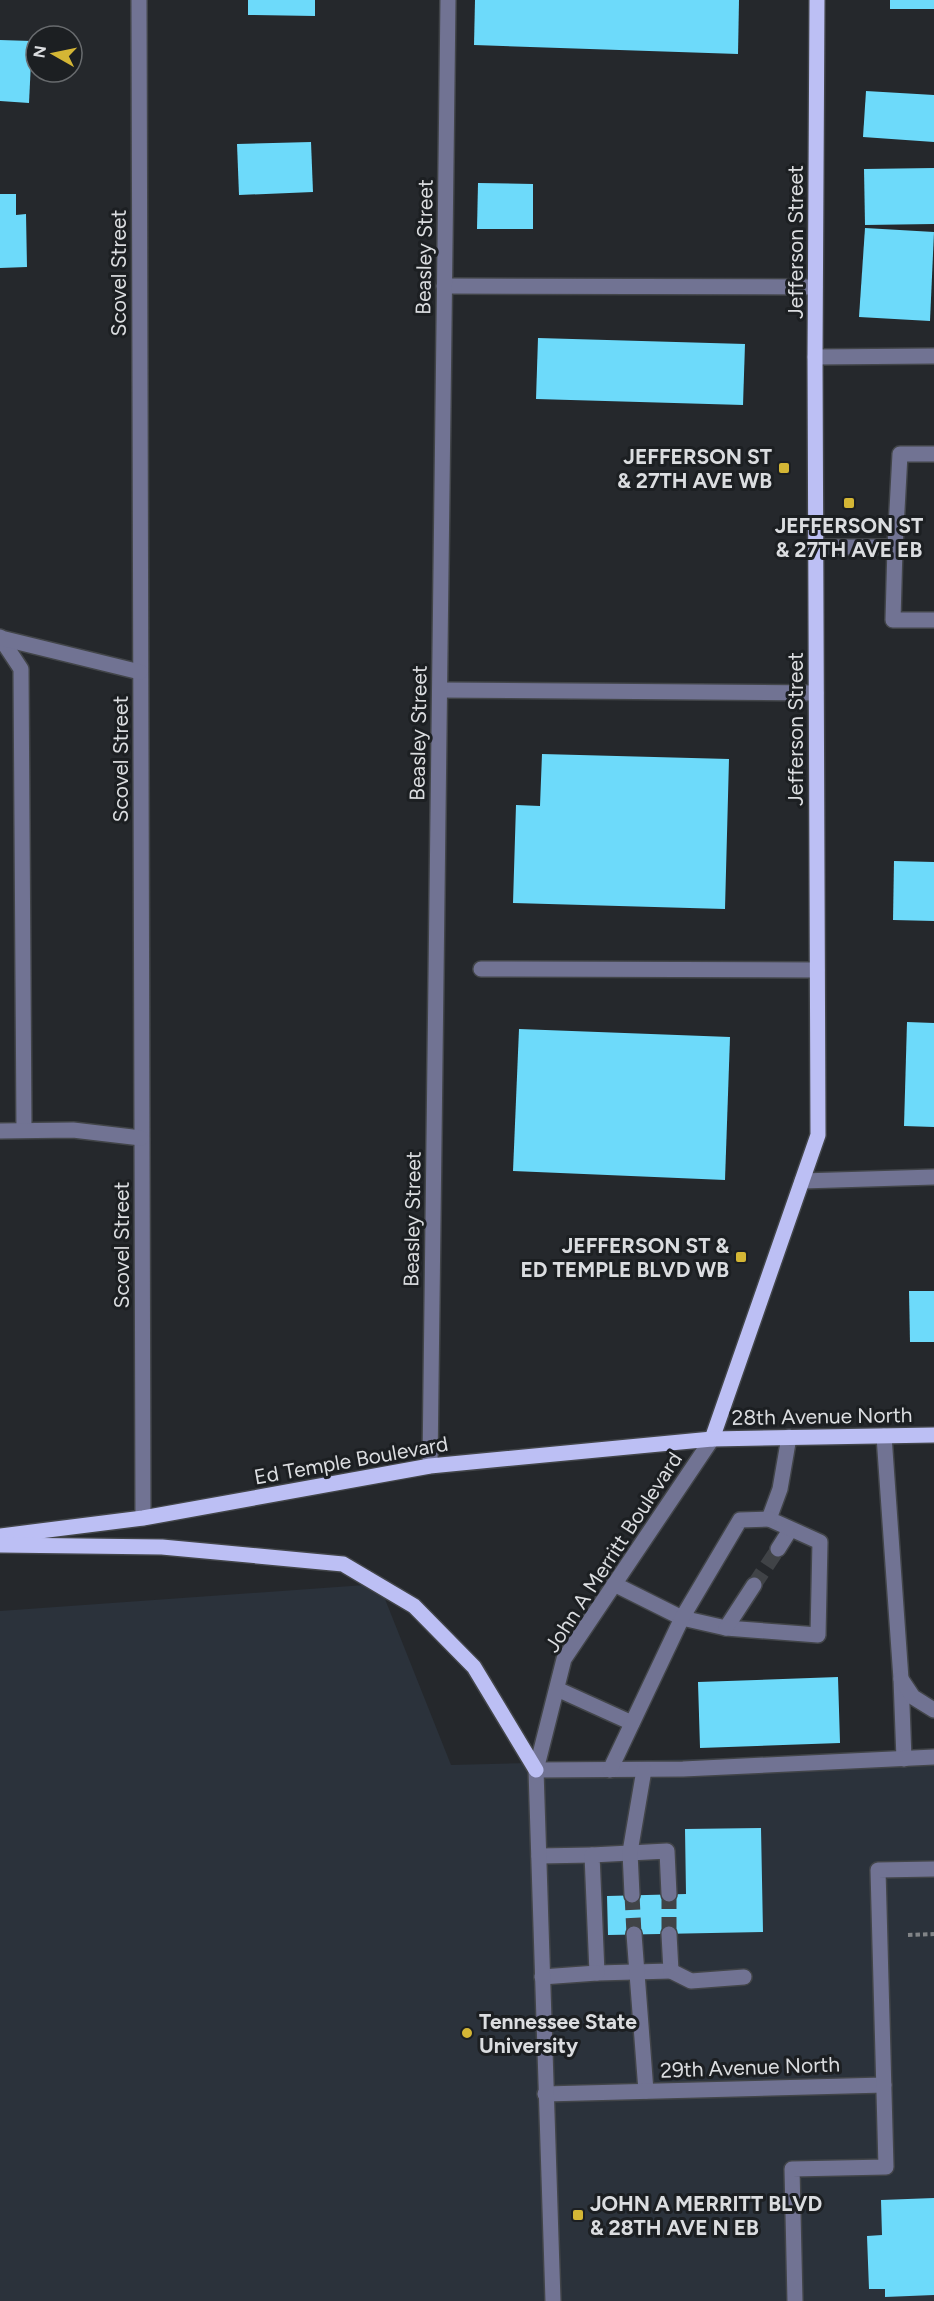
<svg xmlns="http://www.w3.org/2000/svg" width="934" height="2301" font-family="Figtree,sans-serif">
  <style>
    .built { fill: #2b323b }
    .building { fill: #6ddafa }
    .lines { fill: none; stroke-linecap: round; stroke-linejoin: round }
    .minor-tunnel { stroke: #404347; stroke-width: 15; stroke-dasharray: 15 8; stroke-linecap: butt }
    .minor-casing { stroke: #424549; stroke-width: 18 }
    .major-casing { stroke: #424549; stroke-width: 18 }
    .path { stroke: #818487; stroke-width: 4; stroke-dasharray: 4.5 3; stroke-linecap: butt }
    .minor { stroke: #717393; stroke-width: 15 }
    .major { stroke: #bcbff4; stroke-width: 15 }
    .poi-dot { fill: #d4b635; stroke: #1c1f22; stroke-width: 2 }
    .labels { text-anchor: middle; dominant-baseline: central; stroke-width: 6; stroke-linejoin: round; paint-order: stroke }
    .street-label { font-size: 21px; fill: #dbdde0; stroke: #1c1f22 }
    .poi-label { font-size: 21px; font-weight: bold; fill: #dbdde0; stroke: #1c1f22; text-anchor: end }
  </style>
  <rect width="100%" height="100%" fill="#25282c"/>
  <polygon class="built" points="379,1584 451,1765 934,1753 934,2301 0,2301 0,1611"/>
  <g class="building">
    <polygon points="248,0 315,0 315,16 248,15"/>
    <polygon points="475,0 739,0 738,54 474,45"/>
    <rect x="890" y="0" width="44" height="9"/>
    <polygon points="0,40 32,41 29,103 0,101"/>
    <polygon points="866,91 934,95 934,142 863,137"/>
    <polygon points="311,142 313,192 239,195 237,144"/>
    <polygon points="934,168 934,224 865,225 864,169"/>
    <polygon points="478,183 533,184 533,229 477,229"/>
    <polygon points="0,194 16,194 16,215 26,214 27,267 0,268"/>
    <polygon points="865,228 934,232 930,321 859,317"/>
    <polygon points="538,338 745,344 743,405 536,399"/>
    <polygon points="542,754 729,759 725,909 513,903 516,805 540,806"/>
    <polygon points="894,861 934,862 934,921 893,920"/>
    <polygon points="907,1022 934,1023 934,1127 904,1126"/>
    <polygon points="519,1029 730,1037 725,1180 513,1171"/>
    <polygon points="909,1291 934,1291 934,1342 910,1342"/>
    <polygon points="838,1677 840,1743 700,1748 698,1682"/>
    <polygon points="761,1828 763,1932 608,1935 607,1896 686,1894 685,1829"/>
    <polygon points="934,2198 934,2295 885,2297 885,2289 869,2289 867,2236 882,2235 881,2200"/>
  </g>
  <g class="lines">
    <g class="minor-tunnel">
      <polyline points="754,1585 778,1549"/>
      <polyline points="669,1894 669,1934"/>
      <polyline points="632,1895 634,1934"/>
    </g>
    <defs>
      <g id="minor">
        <polyline points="139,0 143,1518"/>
        <polyline points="444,286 815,287"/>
        <polyline points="815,357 934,356"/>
        <polyline points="816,547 895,547 893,620 934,620"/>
        <polyline points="895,547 900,454 934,454"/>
        <polyline points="0,637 21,669 24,1130"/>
        <polyline points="1,638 140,672"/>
        <polyline points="440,690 816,693"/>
        <polyline points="481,969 817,970"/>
        <polyline points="0,1131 73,1130 141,1138"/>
        <polyline points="802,1181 934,1177"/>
        <polyline points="884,1436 901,1679 904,1759"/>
        <polyline points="430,1466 448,0"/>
        <polyline points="778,1549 790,1530"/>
        <polyline points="614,1584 682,1618 726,1628 818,1635 820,1542 769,1519 780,1489 789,1437"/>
        <polyline points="726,1628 754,1585"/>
        <polyline points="901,1679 913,1697 934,1710"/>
        <polyline points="557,1689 632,1723"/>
        <polyline points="536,1770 683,1769 934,1757"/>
        <polyline points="610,1770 682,1618 740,1520 769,1519"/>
        <polyline points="539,1856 592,1855"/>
        <polyline points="669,1894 667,1851 592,1855 597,1973 671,1971 669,1934"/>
        <polyline points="632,1895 630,1852 644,1770"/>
        <polyline points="634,1934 646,2091"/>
        <polyline points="671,1971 691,1981 744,1977"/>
        <polyline points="542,1977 597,1973"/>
        <polyline points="545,2094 884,2085"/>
        <polyline points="553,2301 536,1770 564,1659 712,1439"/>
        <polyline points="795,2301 792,2169 886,2167 878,1870 934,1869"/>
      </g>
      <g id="major">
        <polyline points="712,1439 818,1135 815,357 817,0"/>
        <polyline points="0,1536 143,1518 430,1466 712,1439 934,1435"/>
        <polyline points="0,1545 162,1547 343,1564 414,1606 474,1667 536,1770"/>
      </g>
    </defs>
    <use href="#minor" class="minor-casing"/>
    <use href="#major" class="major-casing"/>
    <polyline class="path" points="908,1935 934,1934"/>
    <use href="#minor" class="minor"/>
    <use href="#major" class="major"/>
  </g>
  <g class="poi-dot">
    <rect x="778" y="462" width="12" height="12" rx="3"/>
    <rect x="843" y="497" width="12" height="12" rx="3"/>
    <rect x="735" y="1251" width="12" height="12" rx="3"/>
    <circle cx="467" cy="2033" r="6"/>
    <rect x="572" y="2209" width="12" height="12" rx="3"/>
  </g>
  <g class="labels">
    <g class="street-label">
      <text transform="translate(795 242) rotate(-90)">Jefferson Street</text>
      <text transform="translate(424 247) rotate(-89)">Beasley Street</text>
      <text transform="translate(118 273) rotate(-90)">Scovel Street</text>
      <text transform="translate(795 729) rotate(-90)">Jefferson Street</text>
      <text transform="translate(418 733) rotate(-89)">Beasley Street</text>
      <text transform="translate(120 759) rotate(-90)">Scovel Street</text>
      <text transform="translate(412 1219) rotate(-89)">Beasley Street</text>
      <text transform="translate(121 1245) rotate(-90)">Scovel Street</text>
      <text transform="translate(822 1416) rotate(-1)">28th Avenue North</text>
      <text transform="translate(351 1460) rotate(-10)">Ed Temple Boulevard</text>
      <text transform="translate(613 1552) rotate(-57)">John A Merritt Boulevard</text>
      <text transform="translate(750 2067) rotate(-2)">29th Avenue North</text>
    </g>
    <g class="poi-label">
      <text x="772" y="456">JEFFERSON ST<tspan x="772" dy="24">&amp; 27TH AVE WB</tspan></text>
      <text x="849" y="525" text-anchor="middle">JEFFERSON ST<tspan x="849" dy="24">&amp; 27TH AVE EB</tspan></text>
      <text x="729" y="1245">JEFFERSON ST &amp;<tspan x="729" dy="24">ED TEMPLE BLVD WB</tspan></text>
      <text x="479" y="2021" text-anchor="start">Tennessee State<tspan x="479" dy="24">University</tspan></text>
      <text x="590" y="2203" text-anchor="start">JOHN A MERRITT BLVD<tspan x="590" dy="24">&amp; 28TH AVE N EB</tspan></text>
    </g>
  </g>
  <g transform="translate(54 54) rotate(279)"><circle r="28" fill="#1c1f22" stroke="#686b6e" stroke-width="1.5"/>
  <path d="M0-4.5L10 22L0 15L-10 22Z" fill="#d4b635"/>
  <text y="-9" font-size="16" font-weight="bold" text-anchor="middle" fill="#dbdde0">N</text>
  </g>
</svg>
